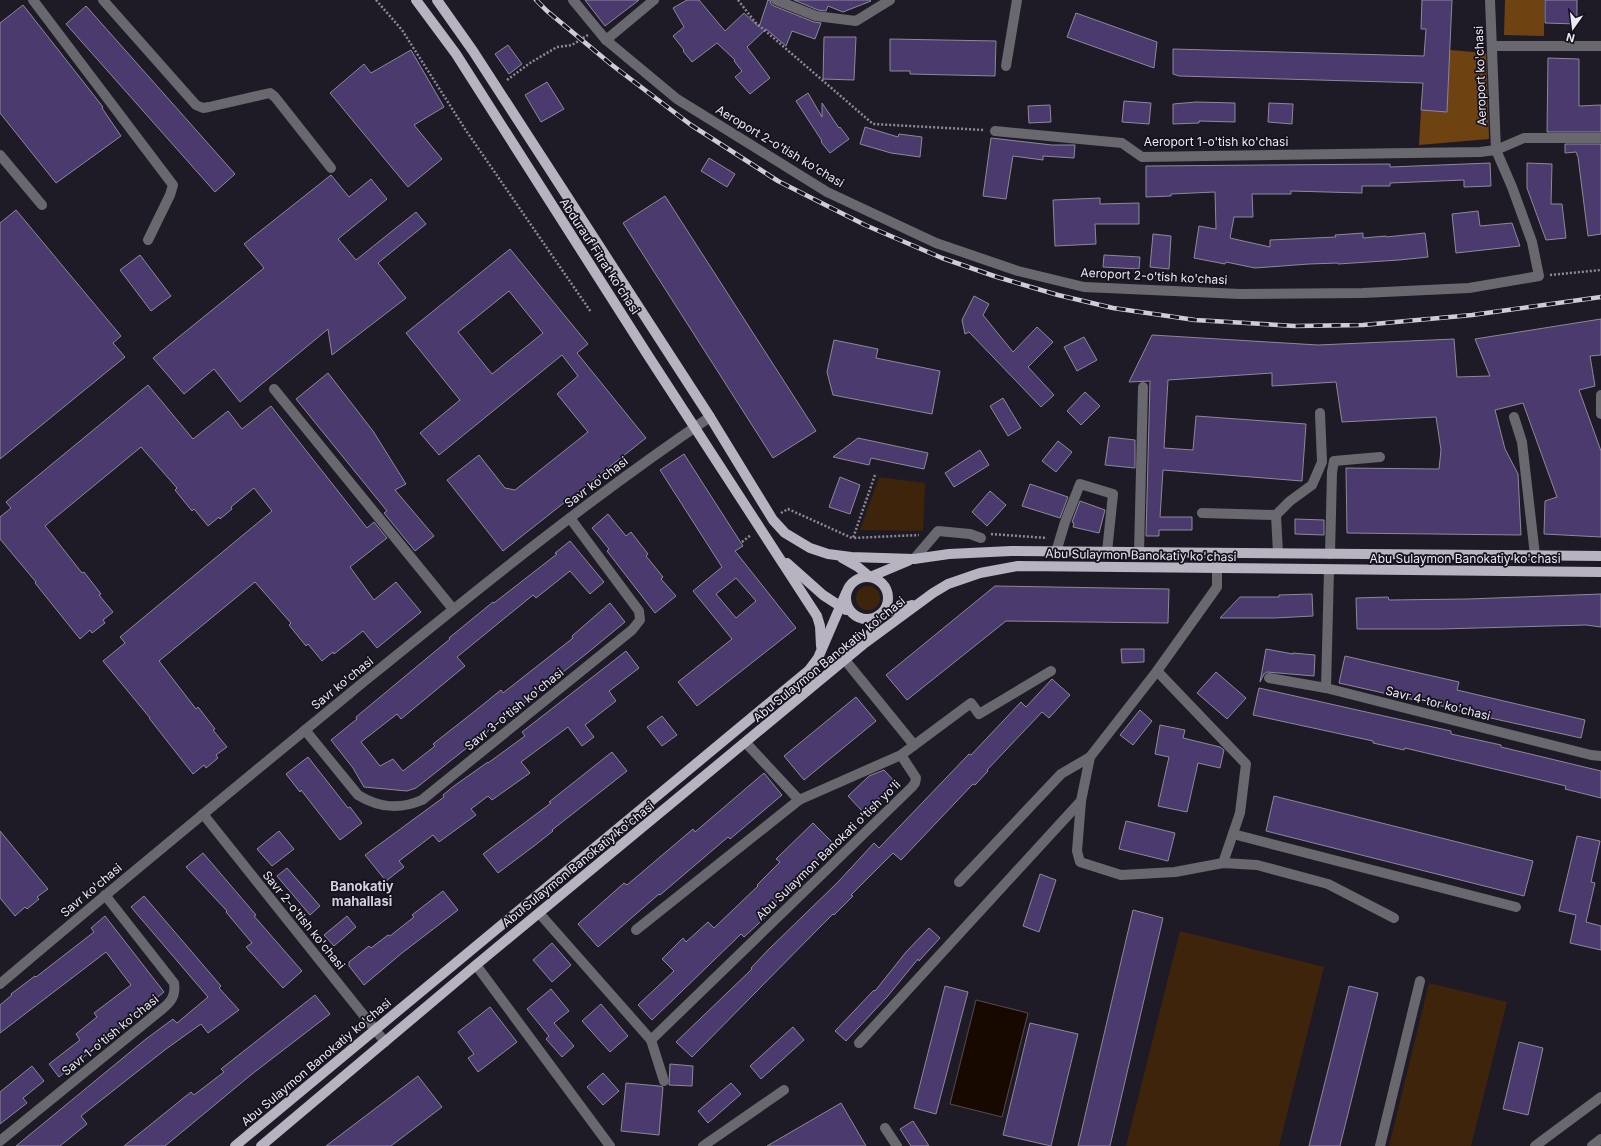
<svg xmlns="http://www.w3.org/2000/svg" width="1601" height="1146" font-family="Inter,sans-serif">
  <style>
    .green { fill: #3d240b }
    .forest { fill: #6f4211 }
    .water { fill: #170900; stroke: #574c49 }
    .building { fill: #4b3a6d; stroke: #8c8998; fill-rule: evenodd }
    .lines { fill: none; stroke-linecap: round; stroke-linejoin: round }
    .path { stroke: #8c8a94; stroke-width: 2.5; stroke-dasharray: 2 2; stroke-linecap: butt }
    .minor { stroke: #69686e; stroke-width: 10 }
    .major { stroke: #b7b3c1; stroke-width: 10 }
    .rail-casing { stroke: #ceccd6; stroke-width: 4.5 }
    .rail { stroke: #15121e; stroke-width: 3; stroke-dasharray: 9; stroke-linecap: butt }
    .labels { text-anchor: middle; dominant-baseline: central; stroke-width: 3.5; stroke-linejoin: round; paint-order: stroke }
    .street-label { font-size: 12px; fill: #ebe9f2; stroke: #15121e }
    .neighbourhood-label { font-size: 13px; font-weight: bold; fill: #d4d0e0; stroke: #15121e }
  </style>
  <rect width="100%" height="100%" fill="#1e1b27"/>
  <g class="green">
    <polygon points="879,477 925,483 923,531 860,530"/>
    <circle cx="868" cy="598" r="12"/>
    <polygon points="1180,931 1324,967 1279,1146 1126,1146"/>
    <polygon points="1429,983 1507,1002 1471,1146 1389,1146"/>
  </g>
  <g class="forest">
    <polygon points="1505,0 1544,0 1544,36 1504,35"/>
    <polygon points="1450,50 1486,53 1489,139 1419,145 1421,110 1447,111"/>
  </g>
  <polygon class="water" points="976,1000 1028,1013 1002,1117 950,1104"/>
  <g class="building">
    <polygon points="585,0 639,0 605,26"/>
    <polygon points="687,0 699,0 725,31 744,13 759,27 768,0 770,0 771,4 774,6 814,22 821,23 815,39 792,31 786,46 766,29 747,47 770,78 750,94 735,77 742,71 734,61 735,60 717,43 692,62 683,51 684,50 673,36 684,27 673,8"/>
    <polygon points="794,0 870,0 871,1 843,12 828,6 826,11 818,10"/>
    <polygon points="1422,0 1452,0 1447,112 1421,110 1423,83 1179,76 1173,74 1173,49 1424,56 1426,29 1421,29"/>
    <polygon points="1545,0 1577,0 1577,24 1545,23"/>
    <polygon points="23,5 103,107 102,108 121,136 56,183 0,113 0,23"/>
    <polygon points="86,6 235,174 215,192 66,24"/>
    <polygon points="1076,13 1157,42 1154,68 1067,37"/>
    <polygon points="824,37 856,37 854,80 823,79"/>
    <polygon points="890,39 996,41 995,76 910,74 910,71 890,71"/>
    <polygon points="508,45 522,64 509,74 495,54"/>
    <polygon points="411,50 444,107 414,125 442,159 408,187 330,93 364,64 371,73"/>
    <polygon points="1548,58 1579,59 1579,106 1601,105 1601,132 1547,132"/>
    <polygon points="547,82 564,109 541,122 525,95"/>
    <polygon points="808,93 822,117 822,103 839,128 840,127 849,139 830,153 821,142 822,141 796,101"/>
    <polygon points="1124,101 1151,103 1149,124 1122,122"/>
    <polygon points="1196,102 1235,103 1235,122 1199,121 1199,123 1173,124 1173,104"/>
    <polygon points="1269,103 1293,104 1292,124 1268,122"/>
    <polygon points="1050,105 1051,122 1029,123 1028,106"/>
    <polygon points="865,127 898,137 899,134 922,137 920,157 891,153 860,144"/>
    <polygon points="991,138 1052,145 1075,145 1074,158 1043,156 1043,160 1013,156 1006,199 983,196"/>
    <polygon points="1565,144 1601,144 1601,234 1588,236 1578,157 1576,152 1565,153"/>
    <polygon points="709,158 735,174 727,187 701,171"/>
    <polygon points="1490,163 1491,186 1464,187 1464,180 1390,183 1390,186 1362,186 1362,193 1291,191 1291,194 1252,194 1253,217 1234,217 1230,238 1270,247 1270,240 1336,237 1335,235 1363,233 1363,238 1386,236 1386,237 1425,233 1428,257 1399,260 1338,264 1338,263 1309,264 1255,268 1226,262 1225,264 1194,258 1199,226 1216,229 1215,192 1171,194 1171,196 1146,197 1146,166 1390,164 1390,167"/>
    <polygon points="1527,163 1552,164 1551,204 1562,204 1566,238 1546,240 1527,188"/>
    <polygon points="331,175 349,197 371,179 387,199 338,239 356,260 416,212 426,224 378,263 406,298 332,355 328,329 240,402 214,369 184,394 153,358 264,268 244,244"/>
    <polygon points="665,196 816,431 773,458 623,223"/>
    <polygon points="1100,198 1100,204 1139,203 1139,224 1095,224 1096,244 1055,246 1053,200"/>
    <polygon points="16,210 121,336 113,343 125,357 0,459 0,223"/>
    <polygon points="1478,211 1480,226 1512,223 1520,246 1456,253 1452,214"/>
    <polygon points="1153,234 1171,236 1169,269 1150,267"/>
    <path d="M510 249 588 344 577 353 646 438 503 551 447 480 479 455 505 488 515 490 588 432 557 394 578 376 562 355 439 455 420 433 460 400 406 333ZM509 291 543 333 492 374 458 332Z"/>
    <polygon points="140,255 171,296 151,311 120,270"/>
    <polygon points="1104,255 1140,257 1139,269 1103,267"/>
    <polygon points="974,296 989,304 983,315 1013,352 1037,327 1053,342 1028,367 1054,395 1041,407 969,332 965,334 962,320"/>
    <polygon points="1601,319 1601,355 1590,356 1595,386 1579,390 1601,451 1601,537 1544,534 1545,501 1557,497 1523,403 1495,410 1505,449 1518,474 1521,535 1347,533 1346,468 1439,469 1441,450 1436,417 1342,422 1336,382 1272,386 1272,373 1168,380 1164,448 1193,450 1196,416 1306,424 1302,481 1163,470 1160,517 1192,517 1192,530 1159,530 1159,536 1146,536 1150,381 1129,382 1152,335 1318,345 1454,339 1457,377 1490,376 1475,339"/>
    <polygon points="1084,337 1097,360 1077,371 1064,347"/>
    <polygon points="834,340 878,349 876,358 940,371 932,414 833,395 827,372"/>
    <polygon points="328,373 373,431 406,484 395,490 434,536 415,551 384,513 387,511 296,399"/>
    <polygon points="148,385 193,439 228,411 242,429 271,406 367,528 374,522 387,538 350,567 374,600 396,582 421,612 377,648 363,631 334,654 333,652 322,661 308,644 306,646 289,625 291,623 255,582 159,661 196,709 198,707 215,729 213,730 227,747 216,755 218,758 206,768 204,765 193,774 149,718 150,718 103,661 125,643 120,637 272,511 254,488 231,507 232,509 220,519 219,517 208,526 194,509 192,511 175,490 177,488 141,447 45,526 82,573 84,572 101,594 99,595 113,612 103,620 105,623 92,633 90,630 80,639 35,583 36,582 0,539 0,517 11,508 6,502"/>
    <polygon points="1085,392 1100,406 1081,425 1067,411"/>
    <polygon points="1003,398 1021,428 1008,436 990,406"/>
    <polygon points="1109,437 1135,440 1135,468 1105,465"/>
    <polygon points="858,438 928,453 924,469 871,458 869,465 833,457"/>
    <polygon points="1058,441 1072,452 1056,472 1042,461"/>
    <polygon points="980,450 989,465 954,487 945,473"/>
    <path d="M684 454 743 546 735 551 796 628 697 706 678 682 732 639 693 591 722 567 660 470ZM736 578 756 601 736 618 716 594Z"/>
    <polygon points="840,477 860,485 850,514 829,507"/>
    <polygon points="1030,484 1068,497 1060,518 1022,506"/>
    <polygon points="990,491 1006,505 987,526 972,512"/>
    <polygon points="1080,501 1105,510 1099,533 1073,527 1074,523 1072,522"/>
    <polygon points="608,514 626,536 631,532 648,554 646,556 663,577 661,579 676,596 655,613 607,551 609,549 592,528"/>
    <polygon points="1295,519 1324,520 1324,535 1295,534"/>
    <polygon points="570,541 604,582 590,594 570,571 536,598 533,595 457,657 465,666 401,719 397,714 361,742 380,766 393,759 403,771 435,746 433,744 475,711 501,690 503,693 573,638 572,636 610,603 625,622 586,654 416,788 407,791 364,787 353,768 331,740 357,719 356,717 450,639 449,638 493,602 494,603 557,554 555,553"/>
    <polygon points="995,586 1169,589 1168,623 1006,621 907,700 886,675"/>
    <polygon points="1312,594 1313,616 1274,618 1220,618 1240,597 1279,597 1279,595"/>
    <polygon points="1601,594 1601,627 1586,625 1441,629 1357,629 1356,598 1388,597 1389,600 1468,599"/>
    <polygon points="1121,649 1144,649 1144,662 1122,663"/>
    <polygon points="1266,649 1293,654 1293,653 1315,655 1314,676 1267,672 1264,674 1260,682"/>
    <polygon points="626,651 639,668 609,691 616,701 585,725 594,737 582,746 568,727 521,762 530,773 492,800 488,796 471,809 476,815 439,842 433,835 399,861 404,867 386,881 365,855 444,797 443,795 454,786 488,762 488,763 525,736 522,732"/>
    <polygon points="1345,656 1459,682 1457,690 1585,720 1581,738 1459,711 1459,710 1339,683"/>
    <polygon points="1216,672 1246,698 1227,719 1197,693"/>
    <polygon points="1052,679 1070,695 1049,718 1042,712 987,770 988,771 975,785 973,784 901,860 893,853 851,895 853,896 834,915 833,914 817,930 692,1057 676,1042 752,969 751,968 768,950 838,882 874,843 879,848 969,754 971,755 1021,702 1026,707"/>
    <polygon points="1259,688 1451,731 1451,734 1501,745 1501,747 1601,771 1601,798 1565,789 1566,786 1405,748 1404,750 1373,743 1373,741 1253,715"/>
    <polygon points="856,697 876,721 804,780 784,756"/>
    <polygon points="1140,710 1152,721 1133,745 1120,735"/>
    <polygon points="662,716 677,735 662,746 647,727"/>
    <polygon points="1160,725 1185,730 1183,738 1220,747 1224,750 1220,768 1198,763 1187,812 1158,806 1169,757 1155,754"/>
    <polygon points="612,752 627,771 552,830 553,831 534,846 498,873 483,854 551,803 549,802"/>
    <polygon points="308,757 348,808 350,807 362,823 340,840 301,790 300,792 286,774"/>
    <polygon points="884,770 896,783 864,813 848,796 869,776"/>
    <polygon points="764,773 782,795 730,839 728,837 660,895 659,894 598,947 578,924 624,883 627,885 693,829 695,832"/>
    <polygon points="1274,796 1533,861 1524,896 1266,831"/>
    <polygon points="1126,821 1175,833 1168,861 1119,849"/>
    <polygon points="813,823 834,844 790,885 792,887 769,909 772,911 744,937 741,934 652,1020 638,1005 674,971 662,959 683,938 686,942 708,922 714,928 758,886 757,885 780,862 776,859"/>
    <polygon points="0,831 48,889 37,897 39,899 27,909 25,907 15,916 0,898"/>
    <polygon points="279,831 294,849 272,866 257,849"/>
    <polygon points="1577,836 1600,841 1591,882 1595,883 1586,922 1601,926 1601,950 1570,943 1576,915 1559,911"/>
    <polygon points="203,853 256,915 254,916 302,971 283,988 246,947 252,943 226,912 227,911 186,867"/>
    <polygon points="287,868 320,906 310,915 277,876"/>
    <polygon points="1040,874 1056,880 1039,932 1023,926"/>
    <polygon points="443,891 458,910 402,953 364,985 349,966 349,962 369,946 371,948 388,935 390,936 414,917 412,915"/>
    <polygon points="144,896 221,986 219,988 239,1010 208,1033 201,1024 166,1049 81,1116 87,1124 60,1146 16,1146 146,1039 173,1019 177,1023 208,997 131,907"/>
    <polygon points="1133,910 1163,918 1110,1146 1078,1146"/>
    <polygon points="105,916 164,992 59,1077 49,1064 80,1040 76,1034 97,1017 94,1013 131,985 106,952 0,1033 0,1005 12,995 11,994 35,976 36,977 94,932 91,928"/>
    <polygon points="347,916 356,927 334,946 324,935"/>
    <polygon points="929,928 940,938 919,961 918,959 887,997 846,1041 835,1031 874,990 875,991 906,952"/>
    <polygon points="552,943 571,965 552,982 533,960"/>
    <polygon points="945,986 968,992 936,1114 914,1108"/>
    <polygon points="1349,986 1378,993 1340,1146 1309,1146"/>
    <polygon points="551,989 569,1011 554,1023 574,1046 562,1057 546,1039 549,1036 527,1009"/>
    <polygon points="315,995 330,1014 252,1074 165,1146 124,1146 191,1092 194,1095 224,1072 221,1069"/>
    <polygon points="601,1004 628,1036 610,1052 582,1021"/>
    <polygon points="490,1007 517,1042 478,1072 468,1058 474,1054 458,1032"/>
    <polygon points="1030,1023 1078,1034 1051,1146 1003,1135"/>
    <polygon points="793,1027 804,1040 761,1079 750,1066"/>
    <polygon points="1519,1042 1543,1048 1528,1115 1503,1109"/>
    <polygon points="670,1064 693,1066 692,1086 669,1085"/>
    <polygon points="32,1066 44,1081 23,1098 27,1103 0,1124 0,1092"/>
    <polygon points="603,1073 619,1091 603,1105 587,1087"/>
    <polygon points="418,1076 442,1107 391,1146 326,1146"/>
    <polygon points="626,1083 659,1086 663,1087 659,1135 621,1131"/>
    <polygon points="731,1083 741,1094 708,1123 698,1111"/>
    <polygon points="841,1103 866,1146 767,1146"/>
    <polygon points="913,1121 929,1146 911,1146 900,1129"/>
  </g>
  <g class="lines">
    <g class="path">
      <polyline points="376,0 402,30 465,129 591,312"/>
      <polyline points="738,0 755,22 873,124 984,130"/>
      <polyline points="507,80 530,63 557,47 572,45 588,35"/>
      <polyline points="1550,275 1601,270"/>
      <polyline points="875,475 853,538 919,535"/>
      <polyline points="781,513 788,509 852,538"/>
      <polyline points="991,534 1047,538"/>
      <polyline points="742,542 751,535"/>
    </g>
    <g class="minor">
      <polyline points="33,0 173,185 170,195 148,240"/>
      <polyline points="103,0 196,105 203,108 209,107 270,93 275,97 331,168"/>
      <polyline points="573,0 606,40 677,99 827,192 936,243 1018,271 1084,287 1240,294 1363,293 1469,288 1539,276 1532,242 1512,187 1496,150 1490,0"/>
      <polyline points="776,0 816,16 856,21 890,0"/>
      <polyline points="606,40 654,0"/>
      <polyline points="1492,46 1601,46"/>
      <polyline points="1006,66 1017,0"/>
      <polyline points="995,131 1122,143 1142,157 1480,152 1496,150 1524,138 1601,138"/>
      <polyline points="0,155 42,205"/>
      <polyline points="274,389 453,609"/>
      <polyline points="1601,395 1601,414"/>
      <polyline points="1514,417 1522,442 1535,555"/>
      <polyline points="1202,513 1276,515"/>
      <polyline points="1056,552 1065,522 1080,484 1113,494 1107,552"/>
      <polyline points="1139,552 1143,387"/>
      <polyline points="1278,553 1276,515 1290,501 1312,485 1322,462 1320,413"/>
      <polyline points="1330,554 1332,472 1334,461 1380,457"/>
      <polyline points="914,559 938,531 970,534 981,538"/>
      <polyline points="845,660 914,745"/>
      <polyline points="1157,671 1246,764 1240,813 1223,863"/>
      <polyline points="1269,678 1326,688 1591,755 1601,756"/>
      <polyline points="1326,688 1329,570"/>
      <path d="M305 730 358 795C379 808 399 810 422 800L632 630 640 620 639 611 570 518"/>
      <polyline points="746,743 799,800 901,755"/>
      <polyline points="1081,801 1077,851 1080,862 1121,875 1175,872 1223,863 1257,865 1328,884 1394,918"/>
      <polyline points="203,814 385,1042"/>
      <polyline points="1233,834 1516,907"/>
      <polyline points="959,882 1061,774 1090,757"/>
      <polyline points="539,913 651,1040"/>
      <polyline points="636,930 799,800"/>
      <polyline points="476,965 610,1146"/>
      <path d="M0 984C121 881 243 781 366 680 478 589 590 498 710 417"/>
      <polyline points="859,1043 1081,801 1090,757 1157,671 1217,587 1217,553"/>
      <polyline points="664,1081 651,1040 912,787 915,783 916,778 901,755 971,703 979,714 1051,671"/>
      <polyline points="885,1128 897,1146"/>
      <path d="M0 1141 161 1010C171 1002 176 996 174 983L105 895"/>
      <polyline points="703,1146 784,1090"/>
      <polyline points="1380,1146 1420,981"/>
      <polyline points="1535,1146 1601,1097"/>
      <polyline points="1592,1146 1601,1139"/>
    </g>
    <g class="major">
      <polyline points="416,0 456,54 649,357 817,616 820,626 821,646"/>
      <polyline points="437,0 473,51 710,417 773,520 785,533 810,548 828,554 851,557 914,559 949,554 1011,551 1601,556"/>
      <polyline points="842,558 858,567 870,577 908,561"/>
      <polyline points="787,563 823,595 846,610"/>
      <circle cx="867" cy="598" r="21"/>
      <polyline points="867,641 879,615 912,605"/>
      <polyline points="235,1146 809,670 818,658 846,593"/>
      <polyline points="261,1146 476,965 865,643 933,593 948,584 980,573 1018,566 1601,572"/>
    </g>
    <defs>
      <polyline id="rail" points="536,0 547,11 612,65 691,125 778,181 865,225 942,258 997,277 1058,295 1113,308 1195,320 1295,326 1363,325 1472,315 1601,297"/>
    </defs>
    <use href="#rail" class="rail-casing"/>
    <use href="#rail" class="rail"/>
  </g>
  <g class="labels">
    <g class="street-label">
      <text transform="translate(1480 76) rotate(-92)">Aeroport ko'chasi</text>
      <text x="1216" y="141">Aeroport 1-o'tish ko'chasi</text>
      <text transform="translate(780 146) rotate(31)">Aeroport 2-o'tish ko'chasi</text>
      <text transform="translate(600 256) rotate(57)">Abdurauf Fitrat ko'chasi</text>
      <text transform="translate(1154 276) rotate(3)">Aeroport 2-o'tish ko'chasi</text>
      <text transform="translate(596 482) rotate(-37)">Savr ko'chasi</text>
      <text transform="translate(1141 555) rotate(1)">Abu Sulaymon Banokatiy ko'chasi</text>
      <text x="1465" y="558">Abu Sulaymon Banokatiy ko'chasi</text>
      <text transform="translate(829 659) rotate(-39)">Abu Sulaymon Banokatiy ko'chasi</text>
      <text transform="translate(342 683) rotate(-39)">Savr ko'chasi</text>
      <text transform="translate(1438 703) rotate(14)">Savr 4-tor ko'chasi</text>
      <text transform="translate(514 709) rotate(-39)">Savr 3-o'tish ko'chasi</text>
      <text transform="translate(828 850) rotate(-44)">Abu Sulaymon Banokati o'tish yo'li</text>
      <text transform="translate(578 864) rotate(-39)">Abu Sulaymon Banokatiy ko'chasi</text>
      <text transform="translate(91 890) rotate(-40)">Savr ko'chasi</text>
      <text transform="translate(304 920) rotate(51)">Savr 2-o'tish ko'chasi</text>
      <text transform="translate(110 1035) rotate(-39)">Savr 1-o'tish ko'chasi</text>
      <text transform="translate(316 1062) rotate(-40)">Abu Sulaymon Banokatiy ko'chasi</text>
    </g>
    <g class="neighbourhood-label">
      <text x="362" y="886">Banokatiy<tspan x="362" dy="15">mahallasi</tspan></text>
    </g>
  </g>
  <g transform="translate(1573 28) rotate(194)" stroke="#15121e" stroke-width="3" paint-order="stroke">
  <path d="M0-3L7 15L0 10L-7 15Z" fill="#ebe9f2"/>
  <text y="-6" font-size="11" font-weight="bold" text-anchor="middle" fill="#ebe9f2">N</text>
  </g>
</svg>
